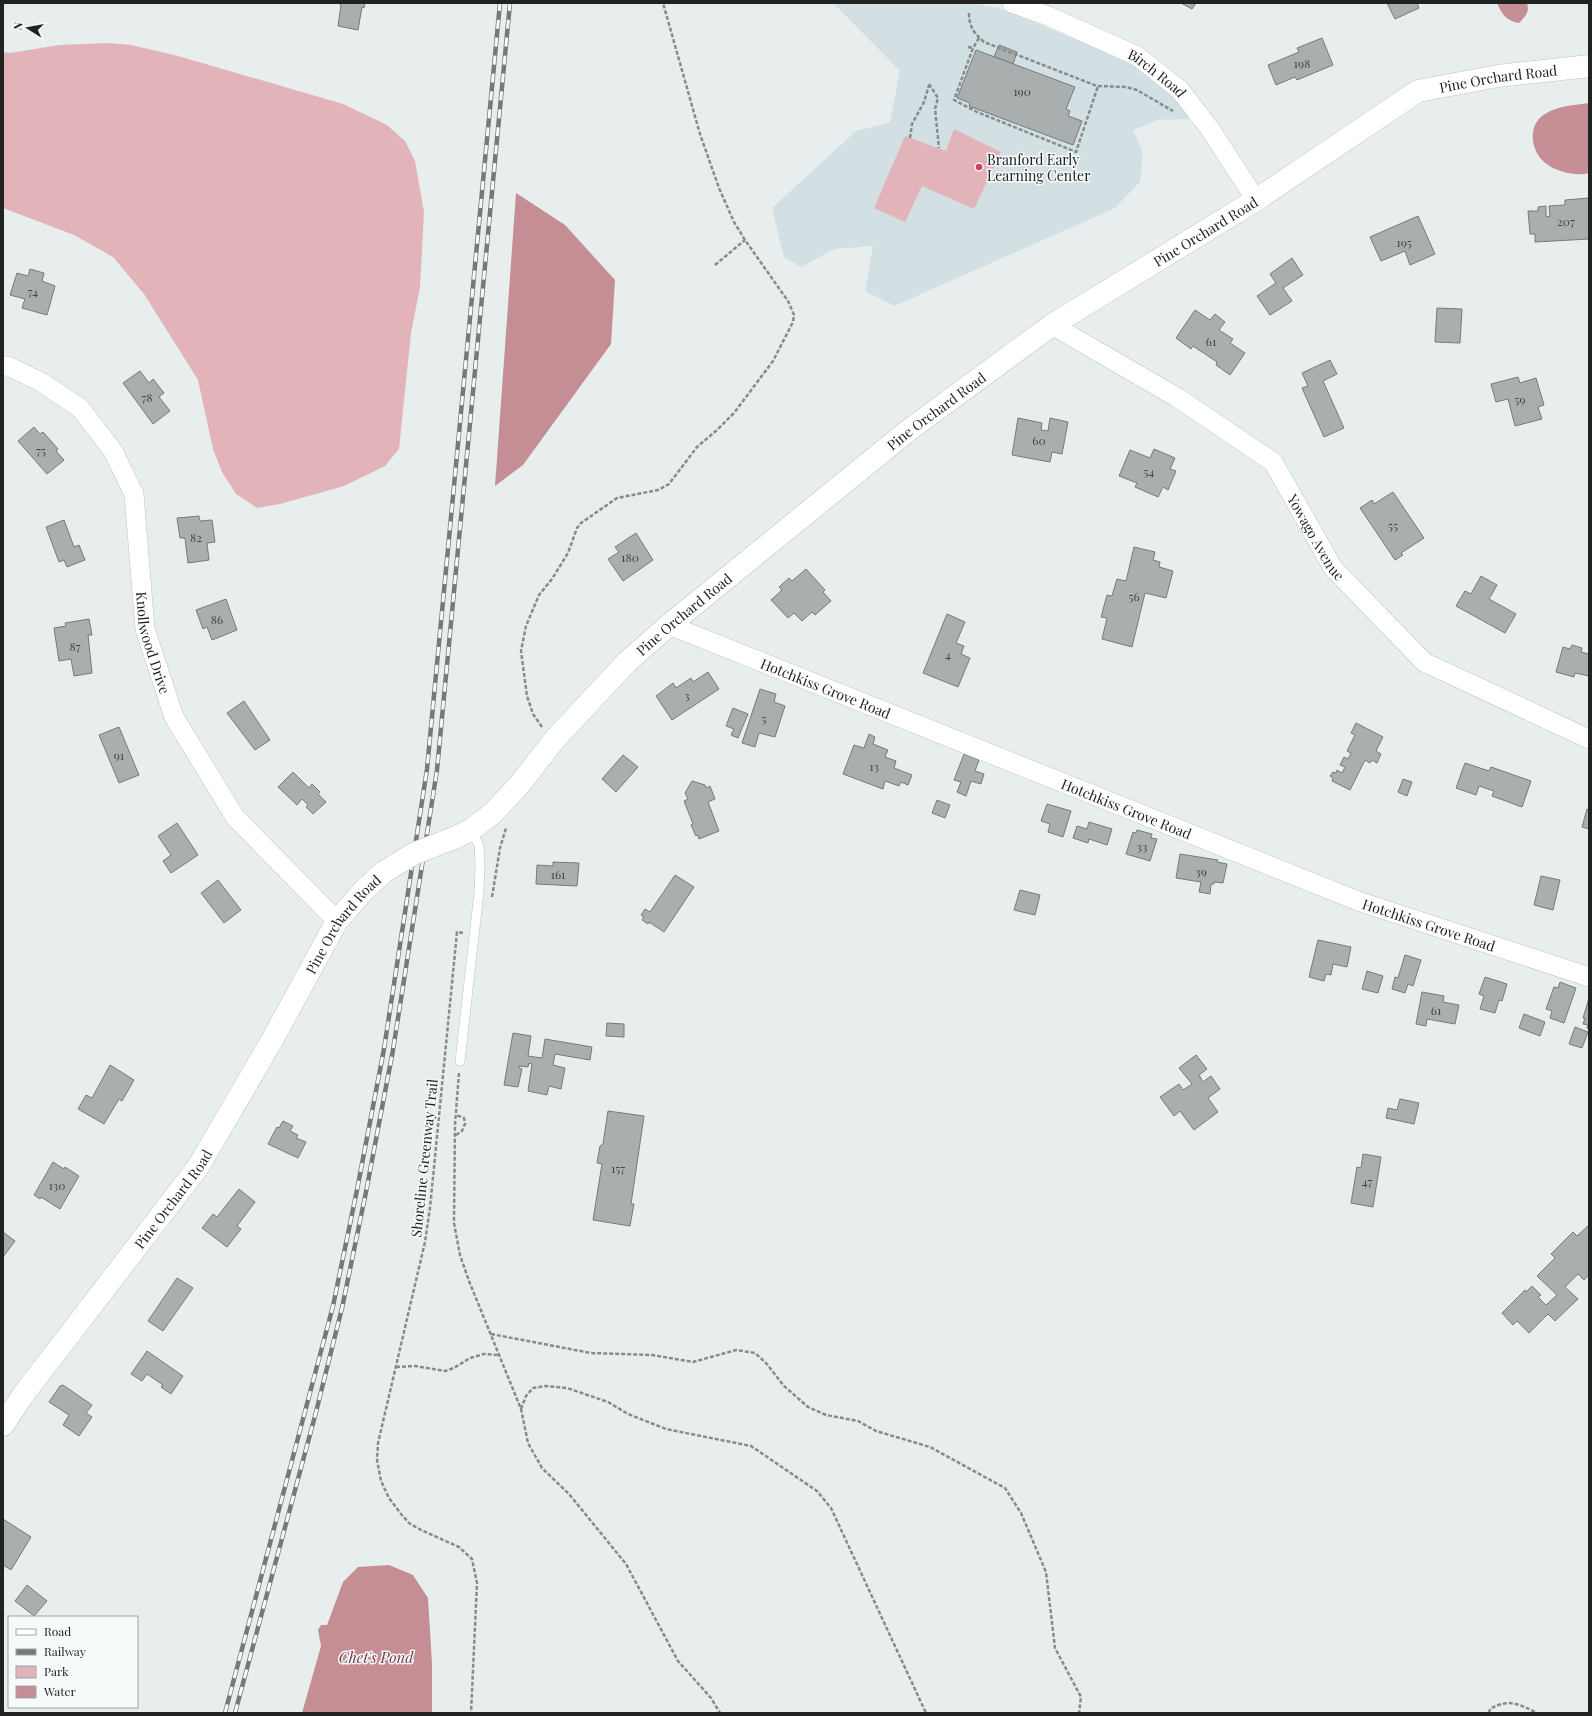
<svg xmlns="http://www.w3.org/2000/svg" width="1592" height="1716" font-family="'Playfair Display',serif">
  <style>
    .built { fill: #d3e0e3 }
    .green { fill: #e2b3b8 }
    .water { fill: #c58e94 }
    .building { fill: #a9aeaf; stroke: #767a7b }
    .lines { fill: none; stroke-linecap: round; stroke-linejoin: round }
    .lane-casing { stroke: #bfc3c5; stroke-width: 10 }
    .street-casing { stroke: #bfc3c5; stroke-width: 20 }
    .secondary-casing { stroke: #bfc3c5; stroke-width: 23 }
    .path { stroke: #878b8b; stroke-width: 2.5; stroke-dasharray: 4 2; stroke-linecap: butt }
    .lane { stroke: #fff; stroke-width: 9 }
    .street { stroke: #fff; stroke-width: 19 }
    .secondary { stroke: #fff; stroke-width: 22 }
    .rail-casing { stroke: #76797a; stroke-width: 4.5 }
    .rail { stroke: #f6fafb; stroke-width: 3; stroke-dasharray: 9; stroke-linecap: butt }
    .secondary-bridge-casing { stroke: #bfc3c5; stroke-width: 23; stroke-linecap: butt }
    .secondary-bridge { stroke: #fff; stroke-width: 22 }
    .poi-dot { fill: #d04061; stroke: #f6fafb; stroke-width: 1.5 }
    .labels { text-anchor: middle; dominant-baseline: central; stroke-width: 3; stroke-linejoin: round; paint-order: stroke }
    .number-label { font-size: 12px; fill: #434646 }
    .street-label { font-size: 14px; fill: #212323; stroke: #f6fafb }
    .poi-label { font-size: 14px; fill: #212323; stroke: #f6fafb; text-anchor: start }
    .water-label { font-size: 15px; font-style: italic; fill: #793440; stroke: #f6fafb }
  </style>
  <rect width="100%" height="100%" fill="#e8edee"/>
  <polygon class="built" points="833,3 969,3 999,8 1129,61 1155,79 1194,119 1157,120 1133,130 1143,153 1140,182 1115,208 894,306 865,291 873,246 835,249 801,267 784,257 772,208 856,131 890,122 900,71"/>
  <g class="green">
    <polygon points="108,43 131,45 178,56 343,104 387,125 405,141 415,161 424,212 420,287 411,333 399,449 385,466 344,486 280,504 257,508 236,494 222,472 213,449 198,380 144,294 113,257 74,235 3,208 3,52 11,53 59,45"/>
    <polygon points="954,129 1001,152 974,209 922,186 905,222 874,208 905,136 946,151"/>
  </g>
  <g class="water">
    <path d="M1497 3H1527C1530 12 1525 17 1519 23 1506 21 1502 14 1497 3Z"/>
    <path d="M1589 103V173C1576 177 1553 171 1543 161 1530 148 1528 124 1545 114 1557 106 1575 105 1589 103Z"/>
    <polygon points="516,193 565,225 615,280 611,344 523,465 495,486"/>
    <polygon points="389,1565 413,1575 428,1598 432,1664 432,1713 302,1713 321,1646 318,1630 321,1625 327,1625 343,1582 358,1567"/>
  </g>
  <g class="building">
    <polygon points="338,3 365,3 364,8 362,7 358,30 338,26 341,5"/>
    <polygon points="1181,3 1196,3 1192,9"/>
    <polygon points="1387,3 1417,3 1419,8 1395,19"/>
    <polygon points="1322,38 1333,65 1297,80 1295,77 1276,85 1268,65 1299,52 1297,48"/>
    <polygon points="999,45 1017,52 1013,64 994,57"/>
    <polygon points="976,50 1075,87 1066,109 1070,111 1068,116 1082,121 1073,145 969,106 970,103 957,98"/>
    <polygon points="1589,198 1589,239 1535,242 1535,234 1530,234 1528,211 1538,211 1538,207 1546,206 1546,217 1550,216 1549,206 1565,205 1565,200"/>
    <polygon points="1418,216 1435,254 1410,265 1405,251 1381,261 1370,237"/>
    <polygon points="1292,258 1303,275 1283,288 1292,301 1270,315 1257,296 1276,283 1270,274"/>
    <polygon points="30,269 44,273 42,281 55,286 47,315 22,308 25,299 10,295 17,273 28,276"/>
    <polygon points="1437,308 1462,309 1460,343 1435,342"/>
    <polygon points="1195,310 1210,320 1215,314 1225,322 1219,330 1233,339 1230,343 1245,353 1230,375 1216,365 1217,362 1193,346 1191,349 1176,338"/>
    <polygon points="1330,360 1337,374 1323,381 1344,428 1324,437 1302,388 1308,386 1302,373"/>
    <polygon points="140,371 149,383 153,379 164,393 159,397 170,411 153,424 123,383"/>
    <polygon points="1518,377 1520,383 1536,378 1544,405 1538,407 1542,419 1515,426 1508,399 1496,402 1491,384"/>
    <polygon points="1018,418 1042,423 1041,430 1048,431 1050,418 1068,422 1062,454 1052,452 1050,462 1012,455"/>
    <polygon points="34,427 40,434 43,432 58,449 56,451 64,460 47,474 18,441"/>
    <polygon points="1154,449 1175,458 1170,469 1176,471 1168,490 1163,487 1158,497 1135,487 1137,483 1119,476 1130,450 1150,458"/>
    <polygon points="1393,492 1424,538 1401,553 1403,555 1395,560 1360,508 1372,500 1374,504"/>
    <polygon points="199,516 200,521 212,520 215,542 207,543 209,560 188,563 185,538 180,538 177,518"/>
    <polygon points="64,520 74,547 79,545 85,560 67,567 64,560 59,562 46,527"/>
    <polygon points="636,533 653,560 623,581 608,559 619,552 615,547"/>
    <polygon points="1134,547 1155,552 1153,560 1160,562 1159,567 1173,571 1166,598 1145,593 1132,647 1102,639 1107,618 1101,617 1107,595 1112,596 1117,579 1126,581"/>
    <polygon points="806,569 825,590 823,592 831,601 815,615 812,612 802,621 794,613 788,618 771,600 782,590 779,587 789,578 792,581"/>
    <polygon points="1481,576 1497,585 1489,599 1516,614 1505,633 1456,606 1465,591 1471,594"/>
    <polygon points="226,599 237,630 212,640 207,627 203,629 196,610"/>
    <polygon points="947,614 965,622 956,643 964,646 961,654 970,658 958,687 923,673"/>
    <polygon points="89,619 92,635 88,635 92,673 74,676 71,659 59,661 54,628 66,626 65,623"/>
    <polygon points="1572,645 1582,648 1581,652 1589,654 1589,676 1575,673 1574,677 1556,672 1563,647 1570,649"/>
    <polygon points="708,672 719,689 672,720 656,696 673,683 676,688 691,678 693,682"/>
    <polygon points="760,689 776,694 774,702 785,706 775,737 759,733 755,747 742,743"/>
    <polygon points="244,701 270,740 255,750 227,713"/>
    <polygon points="733,708 748,714 738,738 731,735 734,729 726,726"/>
    <polygon points="1356,723 1383,737 1376,751 1381,754 1377,763 1372,760 1370,763 1365,760 1350,790 1332,781 1333,778 1330,776 1333,772 1336,773 1337,770 1342,773 1345,767 1340,765 1344,757 1348,759 1351,753 1347,751 1355,735 1351,733"/>
    <polygon points="119,727 139,775 119,783 99,735"/>
    <polygon points="869,734 875,737 873,744 888,750 885,757 896,761 894,768 912,775 908,785 901,782 899,786 885,781 883,789 843,774 854,745 864,748"/>
    <polygon points="964,754 979,760 975,771 984,774 981,784 971,781 966,796 957,792 961,782 954,780"/>
    <polygon points="623,755 638,767 616,792 602,779"/>
    <polygon points="1465,763 1489,771 1491,767 1531,781 1522,807 1492,796 1494,791 1479,786 1476,795 1456,788"/>
    <polygon points="293,772 309,788 312,784 320,792 318,794 326,802 313,814 306,807 308,805 302,799 297,805 278,787"/>
    <polygon points="1403,779 1412,782 1407,796 1398,792"/>
    <polygon points="692,781 705,785 706,788 710,786 715,799 708,802 719,831 699,839 698,835 696,836 691,825 693,824 684,801 688,799 685,793"/>
    <polygon points="937,800 950,805 945,818 932,813"/>
    <polygon points="1047,804 1071,811 1063,837 1048,832 1050,824 1041,821"/>
    <polygon points="1587,809 1589,810 1589,829 1582,827"/>
    <polygon points="1089,822 1112,829 1107,845 1089,839 1088,843 1073,838 1077,826 1087,829"/>
    <polygon points="177,823 198,855 171,873 163,861 171,855 158,836"/>
    <polygon points="1137,830 1152,834 1151,838 1157,839 1150,861 1126,854 1133,832 1136,833"/>
    <polygon points="1180,854 1218,860 1217,862 1227,864 1223,883 1214,882 1214,884 1211,884 1210,894 1199,892 1201,882 1176,878"/>
    <polygon points="553,862 579,863 577,886 536,884 537,865 553,866"/>
    <polygon points="675,875 694,887 664,932 649,922 648,924 642,920 644,917 641,915 645,909 650,912"/>
    <polygon points="1541,876 1560,880 1553,910 1534,905"/>
    <polygon points="218,880 241,910 224,923 201,893"/>
    <polygon points="1020,890 1040,895 1035,915 1014,910"/>
    <polygon points="1318,940 1351,947 1347,967 1333,964 1331,975 1326,974 1324,981 1309,977"/>
    <polygon points="1405,955 1421,960 1413,986 1408,984 1405,993 1392,989 1395,977 1398,978"/>
    <polygon points="1367,971 1383,976 1378,993 1362,989"/>
    <polygon points="1485,977 1507,984 1502,1001 1499,1000 1495,1013 1480,1009 1484,996 1479,994"/>
    <polygon points="1560,982 1576,988 1564,1023 1550,1018 1552,1011 1546,1009 1554,987 1558,988"/>
    <polygon points="1422,992 1444,996 1443,1002 1459,1005 1455,1024 1427,1019 1426,1026 1416,1024"/>
    <polygon points="1589,998 1589,1029 1587,1028 1588,1025 1583,1024 1585,1018 1583,1018"/>
    <polygon points="1524,1014 1545,1022 1540,1036 1519,1028"/>
    <polygon points="607,1023 624,1024 624,1037 606,1036"/>
    <polygon points="1575,1027 1588,1032 1582,1048 1569,1044"/>
    <polygon points="513,1033 531,1036 528,1056 542,1058 545,1039 592,1047 590,1060 555,1054 553,1065 565,1068 561,1089 549,1086 547,1095 528,1091 532,1064 529,1063 528,1067 519,1066 519,1068 522,1069 518,1087 504,1085"/>
    <polygon points="1196,1055 1207,1069 1199,1075 1203,1082 1211,1076 1220,1089 1208,1098 1218,1112 1194,1130 1180,1111 1174,1116 1160,1097 1179,1084 1183,1090 1192,1084 1179,1068"/>
    <polygon points="110,1065 134,1080 122,1101 119,1099 104,1124 78,1109 86,1095 92,1098"/>
    <polygon points="1400,1099 1419,1103 1414,1124 1386,1118 1388,1108 1397,1110"/>
    <polygon points="608,1111 644,1116 631,1204 634,1204 630,1226 593,1220 602,1164 597,1163 600,1146 603,1144"/>
    <polygon points="283,1121 293,1126 290,1131 298,1135 296,1138 306,1142 298,1158 268,1144 277,1127 279,1128"/>
    <polygon points="1363,1154 1381,1157 1373,1207 1351,1203 1357,1167 1361,1168"/>
    <polygon points="53,1162 64,1169 65,1167 79,1176 60,1209 41,1197 40,1199 34,1195"/>
    <polygon points="239,1189 255,1202 237,1226 241,1229 227,1247 202,1228 213,1214 217,1217"/>
    <polygon points="1589,1225 1589,1275 1584,1280 1578,1274 1565,1287 1578,1299 1555,1321 1548,1314 1529,1333 1517,1321 1513,1325 1502,1313 1525,1290 1526,1292 1532,1286 1541,1295 1538,1297 1546,1305 1557,1295 1537,1276 1555,1258 1551,1254 1573,1232 1577,1236"/>
    <polygon points="3,1232 15,1241 3,1257"/>
    <polygon points="177,1278 193,1288 163,1331 148,1321"/>
    <polygon points="147,1351 183,1376 171,1394 161,1387 163,1385 147,1374 142,1381 131,1374"/>
    <polygon points="63,1385 92,1405 86,1413 92,1417 79,1436 63,1425 69,1415 49,1402 60,1386"/>
    <polygon points="3,1519 31,1537 11,1570 3,1565"/>
    <polygon points="27,1585 47,1601 34,1616 15,1601"/>
  </g>
  <g class="lines">
    <defs>
      <polyline id="lane" points="460,1061 479,892 480,864 479,845 471,830"/>
      <g id="street">
        <path id="s1" d="M1012 3 1048 16 1137 56 1180 90 1210 129 1256 200"/>
        <path id="s2" d="M1052 325 1178 398 1273 462 1333 568 1424 662 1589 739"/>
        <path id="s3" d="M3 366H8L41 382 80 408 113 451 134 494 145 629 174 717 235 817 337 921"/>
        <path id="s4" d="M669 625 1358 901 1589 977"/>
      </g>
      <g id="secondary">
        <path id="s5" d="M454 838 471 830 493 813 520 784 555 739 583 709 627 662 669 625 909 430 1052 325 1256 200 1418 91 1498 76 1589 66"/>
        <path id="s6" d="M3 1425 23 1395 198 1167 271 1042 337 921 364 890 384 872"/>
      </g>
    </defs>
    <use href="#lane" class="lane-casing"/>
    <use href="#street" class="street-casing"/>
    <use href="#secondary" class="secondary-casing"/>
    <g class="path">
      <path d="M969 13C969 27 974 33 984 42L1097 86 1126 87 1137 90 1173 111"/>
      <polyline points="979,38 973,48 954,100 977,112 1076,152 1098,86"/>
      <polyline points="968,47 973,48"/>
      <polyline points="929,84 938,98 935,109 939,148"/>
      <polyline points="910,138 912,124 924,102 929,85"/>
      <polyline points="715,265 745,240"/>
      <polyline points="542,727 533,714 527,696 521,651 526,626 539,595 552,579 568,553 577,528 581,523 617,498 658,490 669,484 697,447 717,430 734,413 773,361 793,322 794,315 788,301 745,240 734,222 719,188 700,134 663,3"/>
      <polyline points="492,897 500,848 506,828"/>
      <polyline points="463,933 457,932 430,1208 425,1242 378,1443 377,1460 381,1481 389,1498 401,1514 409,1523 421,1530 459,1547 472,1559 477,1583 471,1713"/>
      <polyline points="459,1073 455,1124 454,1223 460,1255 469,1281 521,1409 528,1443 542,1468 569,1494 626,1564 678,1661 711,1698 720,1713"/>
      <polyline points="456,1135 462,1131 465,1124 464,1118 456,1115"/>
      <polyline points="491,1334 591,1353 652,1355 693,1362 736,1350 755,1353 766,1363 784,1386 808,1407 826,1415 858,1421 876,1431 930,1447 1005,1488 1021,1513 1046,1572 1055,1648 1081,1697 1079,1713"/>
      <polyline points="396,1367 415,1366 445,1371 454,1368 470,1358 484,1354 499,1355"/>
      <polyline points="521,1409 526,1396 533,1388 546,1386 567,1388 608,1402 628,1414 666,1429 751,1446 817,1491 831,1508 926,1713"/>
      <path d="M1489 1713 1490 1709C1509 1698 1519 1704 1537 1713"/>
    </g>
    <use href="#lane" class="lane"/>
    <use href="#street" class="street"/>
    <use href="#secondary" class="secondary"/>
    <defs>
      <g id="rail">
        <polyline points="225,1713 333,1306 357,1190 384,1049 427,769 500,3"/>
        <polyline points="235,1713 315,1416 342,1308 366,1192 393,1050 437,770 510,3"/>
      </g>
    </defs>
    <use href="#rail" class="rail-casing"/>
    <use href="#rail" class="rail"/>
    <defs>
      <polyline id="secondary-bridge" points="384,872 413,854 454,838"/>
    </defs>
    <use href="#secondary-bridge" class="secondary-bridge-casing"/>
    <use href="#secondary-bridge" class="secondary-bridge"/>
  </g>
  <circle class="poi-dot" cx="979" cy="167" r="4"/>
  <g class="labels">
    <g class="number-label">
      <text x="1302" y="63">198</text>
      <text x="1022" y="91">190</text>
      <text x="1566" y="221">207</text>
      <text x="1404" y="242">195</text>
      <text x="33" y="291">74</text>
      <text x="1211" y="341">61</text>
      <text x="147" y="397">78</text>
      <text x="1520" y="399">59</text>
      <text x="1039" y="440">60</text>
      <text x="41" y="450">75</text>
      <text x="1149" y="471">54</text>
      <text x="1393" y="525">55</text>
      <text x="196" y="537">82</text>
      <text x="630" y="557">180</text>
      <text x="1134" y="596">56</text>
      <text x="217" y="619">86</text>
      <text x="75" y="646">87</text>
      <text x="948" y="654">4</text>
      <text x="687" y="695">3</text>
      <text x="764" y="718">5</text>
      <text x="119" y="755">91</text>
      <text x="874" y="766">13</text>
      <text x="1142" y="846">33</text>
      <text x="1201" y="871">39</text>
      <text x="558" y="874">161</text>
      <text x="1436" y="1010">61</text>
      <text x="618" y="1168">157</text>
      <text x="1367" y="1181">47</text>
      <text x="57" y="1185">130</text>
    </g>
    <g class="street-label">
      <text stroke="none"><textPath href="#s1" startOffset="162">Birch Road</textPath></text>
      <text stroke="none"><textPath href="#s5" startOffset="1307">Pine Orchard Road</textPath></text>
      <text stroke="none"><textPath href="#s5" startOffset="971">Pine Orchard Road</textPath></text>
      <text stroke="none"><textPath href="#s5" startOffset="647">Pine Orchard Road</textPath></text>
      <text stroke="none"><textPath href="#s2" startOffset="347">Yowago Avenue</textPath></text>
      <text stroke="none"><textPath href="#s5" startOffset="323">Pine Orchard Road</textPath></text>
      <text stroke="none"><textPath href="#s3" startOffset="341">Knollwood Drive</textPath></text>
      <text stroke="none"><textPath href="#s4" startOffset="169">Hotchkiss Grove Road</textPath></text>
      <text stroke="none"><textPath href="#s4" startOffset="493">Hotchkiss Grove Road</textPath></text>
      <text stroke="none"><textPath href="#s4" startOffset="817">Hotchkiss Grove Road</textPath></text>
      <text stroke="none"><textPath href="#s6" startOffset="607">Pine Orchard Road</textPath></text>
      <text transform="translate(424 1158) rotate(-84)">Shoreline Greenway Trail</text>
      <text stroke="none"><textPath href="#s6" startOffset="283">Pine Orchard Road</textPath></text>
    </g>
    <g class="poi-label">
      <text x="987" y="159">Branford Early<tspan x="987" dy="16">Learning Center</tspan></text>
    </g>
    <g class="water-label">
      <text x="376" y="1657">Chet's Pond</text>
    </g>
  </g>
  <rect width="1592" height="1716" fill="none" stroke="#212323" stroke-width="8"/>
  <rect x="8" y="1616" width="130" height="92" fill="#f6fafb" stroke="#a1a4a5"/>
  <rect x="16" y="1629" width="20" height="6" fill="#ffffff" stroke="#a1a4a5"/>
  <text x="44" y="1636" font-size="12" fill="#212323">Road</text>
  <rect x="16" y="1649" width="20" height="6" fill="#76797a" stroke="#a1a4a5"/>
  <text x="44" y="1656" font-size="12" fill="#212323">Railway</text>
  <rect x="16" y="1666" width="20" height="12" fill="#e2b3b8" stroke="#a1a4a5"/>
  <text x="44" y="1676" font-size="12" fill="#212323">Park</text>
  <rect x="16" y="1686" width="20" height="12" fill="#c58e94" stroke="#a1a4a5"/>
  <text x="44" y="1696" font-size="12" fill="#212323">Water</text>
  <g transform="translate(28 28) rotate(281)" stroke="#f6fafb" stroke-width="3" paint-order="stroke">
  <path d="M0-3L7 15L0 10L-7 15Z" fill="#212323"/>
  <text y="-6" font-size="11" font-weight="bold" text-anchor="middle" fill="#212323">N</text>
  </g>
</svg>
